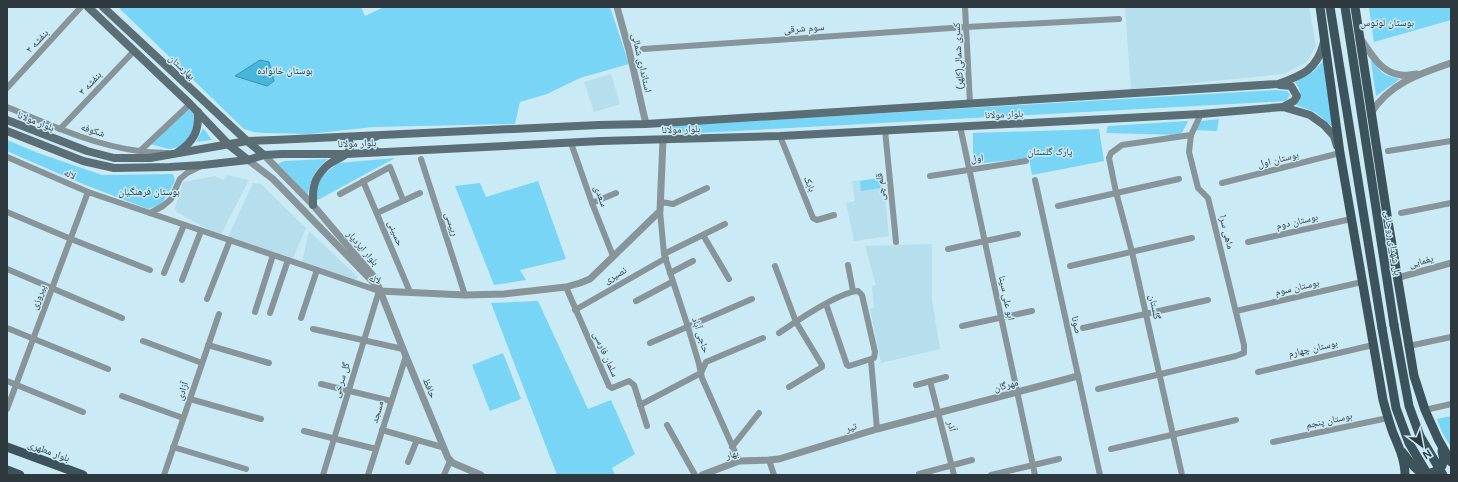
<svg xmlns="http://www.w3.org/2000/svg" width="1458" height="482" font-family="Arial,'Noto Naskh Arabic',sans-serif">
  <style>
    .built { fill: #b6deed }
    .green { fill: #78d5f5 }
    .water { fill: #46b7db; stroke: #3e91ac }
    .lines { fill: none; stroke-linecap: round; stroke-linejoin: round }
    .minor { stroke: #879499; stroke-width: 6 }
    .tertiary { stroke: #879499; stroke-width: 7 }
    .secondary { stroke: #5b6e75; stroke-width: 8 }
    .primary { stroke: #3c535c; stroke-width: 9 }
    .primary-bridge { stroke: #3c535c; stroke-width: 9 }
    .labels { text-anchor: middle; dominant-baseline: central; stroke-width: 3; stroke-linejoin: round; paint-order: stroke }
    .park-label { font-size: 10px; fill: #1a2e35; stroke: #caeaf6 }
    .street-label { font-size: 10px; fill: #2d393e; stroke: #caeaf6 }
  </style>
  <rect width="100%" height="100%" fill="#caeaf6"/>
  <g class="built">
    <polygon points="1125,7 1309,7 1316,46 1307,62 1284,74 1131,89"/>
    <polygon points="611,74 620,104 594,112 584,82"/>
    <polygon points="227,175 249,180 220,236 177,212 175,208 183,182 216,176 216,177 224,180"/>
    <polygon points="883,178 889,236 854,241 846,203 855,201 852,181"/>
    <polygon points="253,183 261,184 306,228 293,258 228,237"/>
    <polygon points="309,231 358,277 356,280 302,262"/>
    <polygon points="932,244 932,300 940,349 881,363 870,309 874,308 872,286 876,285 865,246"/>
  </g>
  <g class="green">
    <polygon points="118,7 361,7 365,16 384,7 610,7 629,64 580,78 547,94 520,102 515,124 373,127 309,134 264,133 254,132 244,129"/>
    <polygon points="1369,7 1451,7 1451,20 1374,42"/>
    <path d="M1325 59 1335 129 1315 112 1296 105C1302 94 1302 93 1295 82L1313 72Z"/>
    <path d="M1372 60C1382 74 1383 75 1400 79L1376 96 1371 61Z"/>
    <polygon points="1275,90 1287,91 1290,95 1286,101 1268,102 680,134 666,133 662,131 662,128 665,126"/>
    <polygon points="188,109 193,112 195,117 192,134 179,147 169,149 150,144"/>
    <polygon points="1219,119 1217,131 1195,130 1201,121"/>
    <polygon points="1188,121 1181,135 1106,133 1108,126"/>
    <polygon points="203,128 212,140 196,142"/>
    <polygon points="1099,129 1104,161 1032,175 1029,158 973,164 973,133"/>
    <polygon points="7,140 38,153 102,175 173,174 175,181 162,204 148,209 83,184 7,151"/>
    <polygon points="395,158 314,202 314,190 322,176 338,163"/>
    <path d="M328 159C314 171 311 177 308 195L278 164 284 161Z"/>
    <polygon points="880,178 881,188 861,191 860,181"/>
    <polygon points="538,181 566,259 520,270 526,280 494,285 455,186 480,183 486,197"/>
    <polygon points="538,301 588,409 611,400 635,454 612,468 615,475 557,475 491,303"/>
    <polygon points="503,353 521,399 490,411 472,365"/>
    <polygon points="1451,416 1451,447 1442,432 1437,419"/>
  </g>
  <polygon class="water" points="260,60 269,62 274,81 267,86 235,76"/>
  <g class="lines">
    <g class="minor">
      <polyline points="965,7 970,104"/>
      <polyline points="643,49 966,27 1119,19"/>
      <polyline points="7,88 81,7"/>
      <path d="M7 107C50 125 93 145 139 151 148 153 158 152 167 153"/>
      <polyline points="960,126 1035,475"/>
      <polyline points="60,129 134,51"/>
      <polyline points="885,130 896,242"/>
      <polyline points="780,136 813,218 817,220 834,215"/>
      <polyline points="571,143 592,203 613,256"/>
      <polyline points="140,151 190,104"/>
      <polyline points="1388,151 1451,141"/>
      <polyline points="7,157 88,192 379,291 323,475"/>
      <polyline points="421,159 465,295"/>
      <polyline points="930,176 1026,161"/>
      <polyline points="1035,180 1100,475"/>
      <polyline points="363,181 410,292"/>
      <polyline points="1222,183 1340,153"/>
      <polyline points="340,194 390,167 403,200"/>
      <polyline points="661,202 673,204 707,188"/>
      <polyline points="592,203 616,193"/>
      <polyline points="1058,206 1179,179"/>
      <polyline points="660,211 664,254 688,327 699,364 702,378 739,461"/>
      <polyline points="7,212 71,239 150,270"/>
      <polyline points="150,213 163,206 171,199 180,179 187,173 201,166"/>
      <polyline points="377,213 420,193"/>
      <polyline points="1401,213 1451,203"/>
      <polyline points="703,235 729,279"/>
      <polyline points="1248,242 1351,219"/>
      <polyline points="948,249 1018,234"/>
      <polyline points="664,254 725,224"/>
      <polyline points="848,265 853,291"/>
      <polyline points="775,266 796,322 822,365 822,367 789,387"/>
      <polyline points="1070,266 1192,238"/>
      <polyline points="7,269 122,318"/>
      <polyline points="164,273 184,225"/>
      <polyline points="670,273 693,261"/>
      <polyline points="182,280 201,231"/>
      <polyline points="566,287 609,386 612,388 629,381 634,385 647,426"/>
      <polyline points="207,299 230,240"/>
      <polyline points="636,301 672,282"/>
      <polyline points="575,310 666,258"/>
      <polyline points="1236,311 1362,282"/>
      <polyline points="255,312 273,255"/>
      <polyline points="270,313 288,260"/>
      <polyline points="301,318 317,270"/>
      <polyline points="962,326 1032,311"/>
      <polyline points="7,328 108,369"/>
      <polyline points="1083,328 1208,300"/>
      <polyline points="313,329 403,349"/>
      <path d="M779 333C795 322 840 292 858 291L862 295 875 352 874 358 849 366 847 365 826 304"/>
      <polyline points="143,341 202,363"/>
      <polyline points="650,343 752,299"/>
      <polyline points="208,345 269,363"/>
      <polyline points="1409,346 1451,337"/>
      <polyline points="871,360 877,429"/>
      <polyline points="1258,372 1373,345"/>
      <polyline points="7,381 83,412"/>
      <polyline points="930,381 954,475"/>
      <polyline points="321,384 391,401"/>
      <polyline points="916,385 946,377"/>
      <polyline points="1098,389 1236,356 1244,353 1244,345 1208,198 1198,188 1189,152 1191,135 1201,114"/>
      <polyline points="122,396 183,418"/>
      <polyline points="190,399 261,419"/>
      <polyline points="640,405 701,373 706,362 763,338"/>
      <polyline points="7,409 88,192"/>
      <polyline points="1425,410 1451,404"/>
      <polyline points="667,425 695,475"/>
      <polyline points="382,430 442,447"/>
      <polyline points="304,431 376,449"/>
      <polyline points="1273,442 1388,418"/>
      <polyline points="173,447 246,469"/>
      <polyline points="732,447 759,413"/>
      <polyline points="1111,449 1236,420"/>
      <polyline points="769,460 774,475"/>
      <polyline points="408,462 417,440"/>
      <polyline points="919,474 972,460"/>
      <polyline points="164,475 219,314"/>
      <polyline points="368,475 406,356"/>
      <polyline points="444,475 450,461"/>
      <polyline points="991,475 1059,459"/>
      <polyline points="1182,475 1132,252 1116,192 1109,158 1111,153 1122,145 1191,135"/>
    </g>
    <g class="tertiary">
      <polyline points="617,7 629,50 646,124"/>
      <path d="M1360 38C1371 53 1380 73 1401 75 1406 76 1412 74 1417 74"/>
      <path d="M1371 113C1390 83 1419 74 1451 63"/>
      <polyline points="264,155 313,205 375,278 403,349 448,458 453,463 481,475"/>
      <polyline points="248,160 273,179 375,284"/>
      <polyline points="1397,278 1451,263"/>
      <polyline points="379,291 465,295 504,294 566,287 580,283 590,279 660,211 663,140"/>
      <polyline points="702,475 739,461 769,460 779,459 877,429 1078,376"/>
    </g>
    <g class="secondary">
      <polyline points="88,7 190,104 229,145 248,160"/>
      <polyline points="103,7 247,141 264,155"/>
      <polyline points="1280,85 1291,86 1297,96 1294,101 1283,107"/>
      <path d="M7 120 87 151 114 158H150L247 141 274 140 599 125 646 124 1278 84C1303 75 1317 70 1324 42"/>
      <polyline points="7,131 83,161 114,168 170,167 203,165 248,160 264,155 282,154 346,154 601,141 780,136 1201,114 1283,107 1310,115 1324,125 1334,136 1337,146"/>
      <path d="M377 136C365 142 367 146 378 152"/>
      <path d="M178 152C194 141 199 131 198 112"/>
      <path d="M313 205C313 196 312 188 316 180 319 174 323 169 328 165 334 160 345 157 349 151 351 148 350 144 349 141L343 137"/>
    </g>
    <g class="primary">
      <path d="M1320 7 1340 153 1383 400C1386 411 1389 422 1393 433 1399 447 1405 460 1405 475"/>
      <polyline points="1330,7 1382,328"/>
      <polyline points="1345,7 1394,325"/>
      <polyline points="1355,7 1387,215 1414,376 1425,410 1438,439 1451,462"/>
      <polyline points="7,447 83,475"/>
      <path d="M1402 452C1407 458 1413 467 1419 471 1426 476 1441 472 1443 463 1444 459 1443 454 1442 451"/>
      <polyline points="7,470 20,475"/>
    </g>
    <g class="primary-bridge">
      <polyline points="1394,325 1409,406 1420,436 1443,475"/>
      <polyline points="1382,328 1396,408 1409,443 1428,475"/>
    </g>
  </g>
  <g class="labels">
    <g class="park-label">
      <text x="1387" y="22">بوستان لوتوس</text>
      <text x="285" y="70">بوستان خانواده</text>
      <text x="1050" y="151">پارک گلستان</text>
      <text x="149" y="191">بوستان فرهنگیان</text>
    </g>
    <g class="street-label">
      <text transform="translate(804 28) rotate(-4)">سوم شرقی</text>
      <text transform="translate(37 41) rotate(-47)">بنفشه ۲</text>
      <text transform="translate(958 56) rotate(-93)">کسری شمالی(کلهر)</text>
      <text transform="translate(642 63) rotate(77)">استانداری شمالی</text>
      <text transform="translate(182 67) rotate(43)">بهارستان</text>
      <text transform="translate(90 83) rotate(-47)">بنفشه ۳</text>
      <text transform="translate(1004 114) rotate(-3)">بلوار مولانا</text>
      <text transform="translate(36 121) rotate(21)">بلوار مولانا</text>
      <text transform="translate(681 129) rotate(-2)">بلوار مولانا</text>
      <text transform="translate(93 130) rotate(18)">شکوفه</text>
      <text transform="translate(357 143) rotate(-2)">بلوار مولانا</text>
      <text transform="translate(977 158) rotate(-8)">اول</text>
      <text transform="translate(1278 159) rotate(-14)">بوستان اول</text>
      <text transform="translate(70 174) rotate(24)">لاله</text>
      <text transform="translate(810 184) rotate(68)">بابک</text>
      <text transform="translate(880 187) rotate(-96)">قلم چی</text>
      <text transform="translate(601 196) rotate(70)">سعدی</text>
      <text transform="translate(1297 221) rotate(-13)">بوستان دوم</text>
      <text transform="translate(452 224) rotate(72)">رییسی</text>
      <text transform="translate(1227 232) rotate(76)">ماهی سرا</text>
      <text transform="translate(396 233) rotate(68)">حسینی</text>
      <text transform="translate(1393 243) rotate(81)">پل شهدای روحانی</text>
      <text transform="translate(363 248) rotate(49)">بلوار ایزدیار</text>
      <text transform="translate(1421 261) rotate(-15)">یغمایی</text>
      <text transform="translate(615 275) rotate(-30)">نصیری</text>
      <text transform="translate(375 279) rotate(16)">لاله</text>
      <text transform="translate(1297 287) rotate(-13)">بوستان سوم</text>
      <text transform="translate(38 297) rotate(-69)">پیروزی</text>
      <text transform="translate(1007 298) rotate(78)">ابو علی سینا</text>
      <text transform="translate(1155 307) rotate(78)">گلستان</text>
      <text transform="translate(1077 325) rotate(77)">صونا</text>
      <text transform="translate(701 335) rotate(72)">حاجی آباد</text>
      <text transform="translate(1313 348) rotate(-13)">بوستان چهارم</text>
      <text transform="translate(606 354) rotate(66)">سلمان فارسی</text>
      <text transform="translate(341 380) rotate(-73)">گل سرخی</text>
      <text transform="translate(1006 385) rotate(-15)">مهرگان</text>
      <text transform="translate(430 388) rotate(68)">حافظ</text>
      <text transform="translate(182 391) rotate(-71)">آزادی</text>
      <text transform="translate(377 412) rotate(-73)">مسجد</text>
      <text transform="translate(1329 420) rotate(-12)">بوستان پنجم</text>
      <text transform="translate(952 426) rotate(76)">آذر</text>
      <text transform="translate(851 427) rotate(-17)">تیر</text>
      <text transform="translate(49 451) rotate(20)">بلوار مطهری</text>
      <text transform="translate(732 454) rotate(-15)">بهار</text>
    </g>
  </g>
  <rect width="1458" height="482" fill="none" stroke="#2d393e" stroke-width="16"/>
  <g transform="translate(1422 446) rotate(148)" stroke="#caeaf6" stroke-width="3" paint-order="stroke">
  <path d="M0-3L7 15L0 10L-7 15Z" fill="#2d393e"/>
  <text y="-6" font-size="11" font-weight="bold" text-anchor="middle" fill="#2d393e">N</text>
  </g>
</svg>
